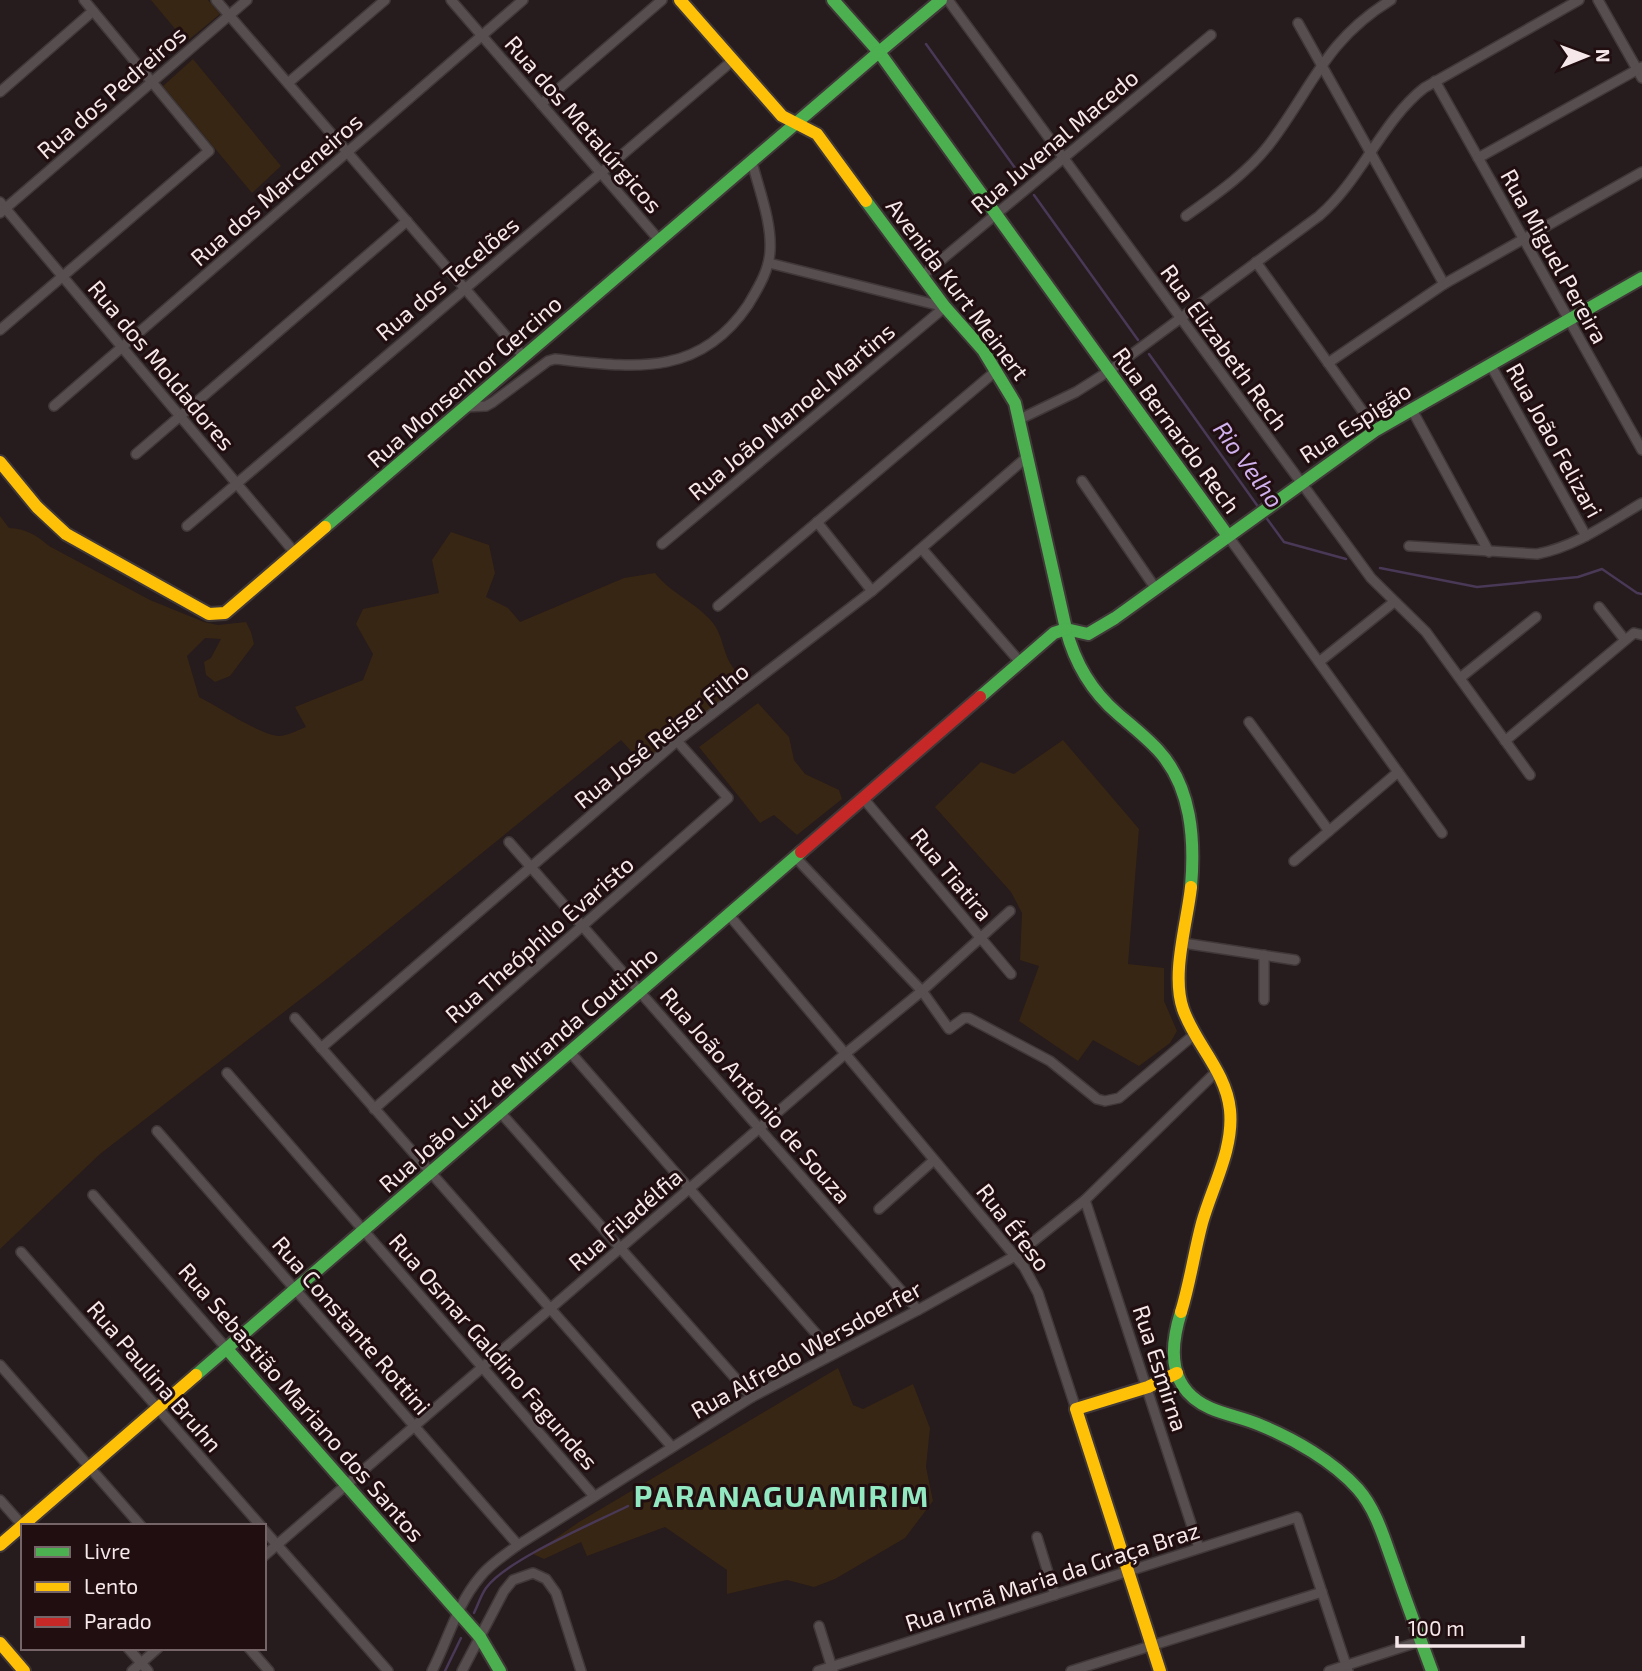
<svg xmlns="http://www.w3.org/2000/svg" width="1642" height="1671" font-family="'Exo 2',sans-serif">
  <style>
    .green { fill: #372613 }
    .lines { fill: none; stroke-linecap: round; stroke-linejoin: round }
    .stream { stroke: #493856; stroke-width: 2.5 }
    .street-casing { stroke: #403838; stroke-width: 12 }
    .fast-casing { stroke: #403838; stroke-width: 16 }
    .slow-casing { stroke: #403838; stroke-width: 16 }
    .jam-casing { stroke: #403838; stroke-width: 16 }
    .street { stroke: #574e50; stroke-width: 9 }
    .fast { stroke: #4caf50; stroke-width: 12 }
    .slow { stroke: #ffc107; stroke-width: 12 }
    .jam { stroke: #c62828; stroke-width: 12 }
    .labels { text-anchor: middle; dominant-baseline: central; stroke-width: 6; stroke-linejoin: round; paint-order: stroke }
    .street-label { font-size: 23px; fill: #f6e8ea; stroke: #200e11 }
    .water-label { font-size: 24px; font-style: italic; fill: #d0b0ed; stroke: #200e11 }
    .district-label { font-size: 30px; font-weight: bold; letter-spacing: 2px; fill: #92e8c1; stroke: #200e11 }
  </style>
  <rect width="100%" height="100%" fill="#261b1d"/>
  <g class="green">
    <polygon points="151,0 208,0 220,14 186,42"/>
    <polygon points="193,59 281,166 252,193 163,86"/>
    <path d="M0 516 9 528C26 529 35 534 49 546L150 600 204 622 218 625 246 622 251 632 254 644 230 676 215 682 206 675 204 662 211 658 221 639 205 638 187 656 199 697C219 707 260 735 279 736 287 736 298 730 306 727L295 707 363 680 373 654 356 624 363 609 439 593 432 560 451 532 489 545 495 573 486 597 508 608 520 622 624 578 655 573C670 593 697 603 713 623 722 634 723 651 730 663 737 674 744 679 737 691L642 763 621 740 328 978 100 1154 0 1249Z"/>
    <polygon points="758,703 789,737 794,760 805,774 839,790 842,799 797,835 774,815 760,823 699,747"/>
    <polygon points="1063,740 1139,829 1128,964 1164,968 1164,1001 1177,1031 1170,1043 1139,1066 1093,1040 1078,1061 1019,1021 1039,966 1020,960 1022,913 1011,892 935,807 981,762 1014,774"/>
    <polygon points="838,1368 853,1405 863,1409 913,1384 930,1428 926,1467 933,1501 905,1538 835,1579 814,1587 787,1580 727,1594 727,1570 665,1527 587,1556 581,1542 544,1559 533,1554 579,1522"/>
  </g>
  <g class="lines">
    <g class="stream">
      <polyline points="926,44 1023,179"/>
      <polyline points="1034,195 1138,340"/>
      <polyline points="1149,354 1259,508"/>
      <polyline points="1265,516 1284,542 1346,559"/>
      <polyline points="1380,568 1477,587 1578,577 1602,569 1637,593 1642,594"/>
      <path d="M474 1613C478 1605 481 1595 486 1588 506 1560 594 1523 628 1506"/>
      <polyline points="445,1671 461,1638"/>
    </g>
    <defs>
      <g id="street">
        <polyline points="216,0 524,357"/>
        <polyline points="451,0 660,241"/>
        <polyline points="948,0 1371,578 1426,632 1530,775"/>
        <polyline points="1598,0 1642,78"/>
        <polyline points="1298,23 1444,284"/>
        <polyline points="1435,81 1642,450"/>
        <polyline points="288,83 385,0"/>
        <polyline points="0,92 93,11"/>
        <polyline points="541,104 662,0"/>
        <polyline points="1478,158 1642,67"/>
        <polyline points="0,202 295,553"/>
        <polyline points="0,213 247,0"/>
        <path d="M1186 216C1215 195 1245 175 1268 146 1312 89 1324 41 1391 0"/>
        <polyline points="1256,262 1376,430"/>
        <polyline points="769,263 945,307"/>
        <polyline points="922,276 1211,35"/>
        <polyline points="0,330 209,151 84,0"/>
        <polyline points="1328,363 1444,284 1642,172"/>
        <polyline points="1490,364 1586,536"/>
        <polyline points="54,406 523,0"/>
        <path d="M465 407 486 406 493 402 548 361 555 359C632 367 698 379 748 305 758 288 769 271 770 251 772 222 759 190 752 162"/>
        <polyline points="1411,408 1489,552"/>
        <path d="M1020 419 1076 392 1109 371 1319 216C1361 180 1382 121 1424 88L1579 0"/>
        <polyline points="136,454 407,221"/>
        <polyline points="1082,481 1156,589"/>
        <polyline points="817,522 872,591"/>
        <polyline points="187,526 732,61"/>
        <polyline points="1228,536 1442,833"/>
        <polyline points="662,544 945,307"/>
        <path d="M1409 546 1537 554C1575 547 1608 523 1642 503"/>
        <polyline points="922,549 1020,662"/>
        <polyline points="718,606 997,370"/>
        <polyline points="1599,607 1625,640"/>
        <polyline points="1319,662 1394,602"/>
        <polyline points="1460,678 1536,617"/>
        <polyline points="1249,722 1329,831"/>
        <polyline points="1505,741 1634,633 1642,635"/>
        <polyline points="863,798 1011,974"/>
        <polyline points="509,842 918,1310"/>
        <polyline points="796,858 922,991 949,1029 964,1018 969,1018 1050,1061 1097,1099 1105,1101 1119,1098 1196,1033"/>
        <polyline points="1294,861 1398,772"/>
        <polyline points="729,915 1024,1267 1038,1293 1076,1409"/>
        <polyline points="1183,943 1295,960"/>
        <polyline points="1264,1000 1264,955"/>
        <polyline points="295,1018 672,1447"/>
        <polyline points="321,1048 677,741 872,591 1028,456"/>
        <polyline points="570,1052 833,1353"/>
        <polyline points="227,1073 594,1496"/>
        <polyline points="374,1109 728,798 677,741"/>
        <polyline points="500,1112 752,1397"/>
        <polyline points="157,1131 518,1545"/>
        <polyline points="93,1195 227,1349"/>
        <polyline points="1085,1200 1199,1548"/>
        <polyline points="879,1209 934,1160"/>
        <polyline points="21,1252 261,1526"/>
        <polyline points="0,1365 141,1526"/>
        <polyline points="0,1500 23,1526"/>
        <polyline points="264,1530 388,1671"/>
        <polyline points="1037,1537 1055,1595"/>
        <polyline points="264,1556 845,1054 922,991 1010,911"/>
        <polyline points="819,1626 833,1671"/>
        <polyline points="128,1648 148,1671"/>
        <polyline points="249,1648 269,1671"/>
        <polyline points="132,1671 158,1648"/>
        <path d="M432 1671C448 1640 457 1604 480 1577 490 1564 505 1555 518 1545L752 1397 918 1310 1015 1256 1085 1200 1218 1070"/>
        <polyline points="462,1671 504,1591 513,1580 533,1573 546,1579 556,1593 581,1671"/>
        <polyline points="818,1671 1297,1517 1348,1671"/>
        <polyline points="1071,1671 1322,1592"/>
        <polyline points="1329,1671 1421,1641"/>
      </g>
      <g id="fast">
        <polyline points="833,0 879,52 1228,536"/>
        <polyline points="879,52 941,0"/>
        <path d="M866 201 945 307 983 350 1015 403 1066 629C1075 664 1091 691 1118 714 1132 726 1146 737 1158 750 1192 787 1195 840 1191 887"/>
        <polyline points="325,527 879,52"/>
        <polyline points="1066,629 1088,634 1115,618 1376,430 1642,278"/>
        <polyline points="980,697 1054,633 1066,629"/>
        <path d="M1181 1312C1169 1350 1168 1389 1210 1408 1226 1415 1244 1418 1260 1425 1294 1439 1333 1461 1358 1489 1377 1511 1384 1539 1394 1566 1406 1601 1419 1636 1432 1671"/>
        <polyline points="227,1349 480,1637 500,1671"/>
        <polyline points="196,1375 801,852"/>
      </g>
      <g id="slow">
        <polyline points="680,0 782,116 817,134 866,201"/>
        <polyline points="0,462 37,507 66,534 209,614 225,613 325,527"/>
        <path d="M1181 1312C1190 1283 1194 1253 1202 1223 1212 1187 1234 1149 1230 1110 1226 1071 1195 1044 1183 1009 1171 974 1187 924 1191 887"/>
        <polyline points="0,1545 196,1375"/>
        <polyline points="0,1643 24,1671"/>
        <polyline points="1160,1671 1076,1409 1148,1387 1177,1373"/>
      </g>
      <polyline id="jam" points="801,852 980,697"/>
    </defs>
    <use href="#street" class="street-casing"/>
    <use href="#fast" class="fast-casing"/>
    <use href="#slow" class="slow-casing"/>
    <use href="#jam" class="jam-casing"/>
    <use href="#street" class="street"/>
    <use href="#fast" class="fast"/>
    <use href="#slow" class="slow"/>
    <use href="#jam" class="jam"/>
  </g>
  <g class="labels">
    <g class="street-label">
      <text transform="translate(111 92) rotate(-41)">Rua dos Pedreiros</text>
      <text transform="translate(584 124) rotate(49)">Rua dos Metalúrgicos</text>
      <text transform="translate(1054 141) rotate(-40)">Rua Juvenal Macedo</text>
      <text transform="translate(276 189) rotate(-41)">Rua dos Marceneiros</text>
      <text transform="translate(1555 256) rotate(61)">Rua Miguel Pereira</text>
      <text transform="translate(447 278) rotate(-40)">Rua dos Tecelões</text>
      <text transform="translate(958 289) rotate(53)">Avenida Kurt Meinert</text>
      <text transform="translate(1225 347) rotate(54)">Rua Elizabeth Rech</text>
      <text transform="translate(162 365) rotate(50)">Rua dos Moldadores</text>
      <text transform="translate(464 381) rotate(-41)">Rua Monsenhor Gercino</text>
      <text transform="translate(791 411) rotate(-40)">Rua João Manoel Martins</text>
      <text transform="translate(1355 422) rotate(-33)">Rua Espigão</text>
      <text transform="translate(1177 430) rotate(54)">Rua Bernardo Rech</text>
      <text transform="translate(1555 440) rotate(61)">Rua João Felizari</text>
      <text transform="translate(661 735) rotate(-39)">Rua José Reiser Filho</text>
      <text transform="translate(952 874) rotate(50)">Rua Tiatira</text>
      <text transform="translate(539 939) rotate(-41)">Rua Theóphilo Evaristo</text>
      <text transform="translate(518 1069) rotate(-41)">Rua João Luiz de Miranda Coutinho</text>
      <text transform="translate(756 1095) rotate(49)">Rua João Antônio de Souza</text>
      <text transform="translate(625 1219) rotate(-41)">Rua Filadélfia</text>
      <text transform="translate(1014 1227) rotate(52)">Rua Éfeso</text>
      <text transform="translate(352 1325) rotate(49)">Rua Constante Rottini</text>
      <text transform="translate(806 1349) rotate(-29)">Rua Alfredo Wersdoerfer</text>
      <text transform="translate(494 1351) rotate(49)">Rua Osmar Galdino Fagundes</text>
      <text transform="translate(1161 1368) rotate(72)">Rua Esmirna</text>
      <text transform="translate(155 1376) rotate(49)">Rua Paulina Bruhn</text>
      <text transform="translate(302 1402) rotate(49)">Rua Sebastião Mariano dos Santos</text>
      <text transform="translate(1052 1576) rotate(-18)">Rua Irmã Maria da Graça Braz</text>
    </g>
    <g class="water-label">
      <text transform="translate(1249 464) rotate(54)">Rio Velho</text>
    </g>
    <g class="district-label">
      <text x="782" y="1495">PARANAGUAMIRIM</text>
    </g>
  </g>
  <rect x="21" y="1524" width="245" height="126" fill="#200e11" stroke="#766568" stroke-width="2"/>
  <rect x="35" y="1547" width="35" height="10" fill="#4caf50" stroke="#766568" stroke-width="2"/>
  <text x="84" y="1559" font-size="21" fill="#f6e8ea">Livre</text>
  <rect x="35" y="1582" width="35" height="10" fill="#ffc107" stroke="#766568" stroke-width="2"/>
  <text x="84" y="1594" font-size="21" fill="#f6e8ea">Lento</text>
  <rect x="35" y="1617" width="35" height="10" fill="#c62828" stroke="#766568" stroke-width="2"/>
  <text x="84" y="1629" font-size="21" fill="#f6e8ea">Parado</text>
  <g transform="translate(1586 56) rotate(89)" stroke="#200e11" stroke-width="5" paint-order="stroke">
  <path d="M0-5L12 26L0 18L-12 26Z" fill="#f6e8ea"/>
  <text y="-10" font-size="19" font-weight="bold" text-anchor="middle" fill="#f6e8ea">N</text>
  </g>
  <path d="M1397 1636v10h126v-10" fill="none" stroke="#f6e8ea" stroke-width="3.5"/>
  <text x="1408" y="1636" font-size="21" fill="#f6e8ea" stroke="#200e11" stroke-width="5" paint-order="stroke">100 m</text>
</svg>
